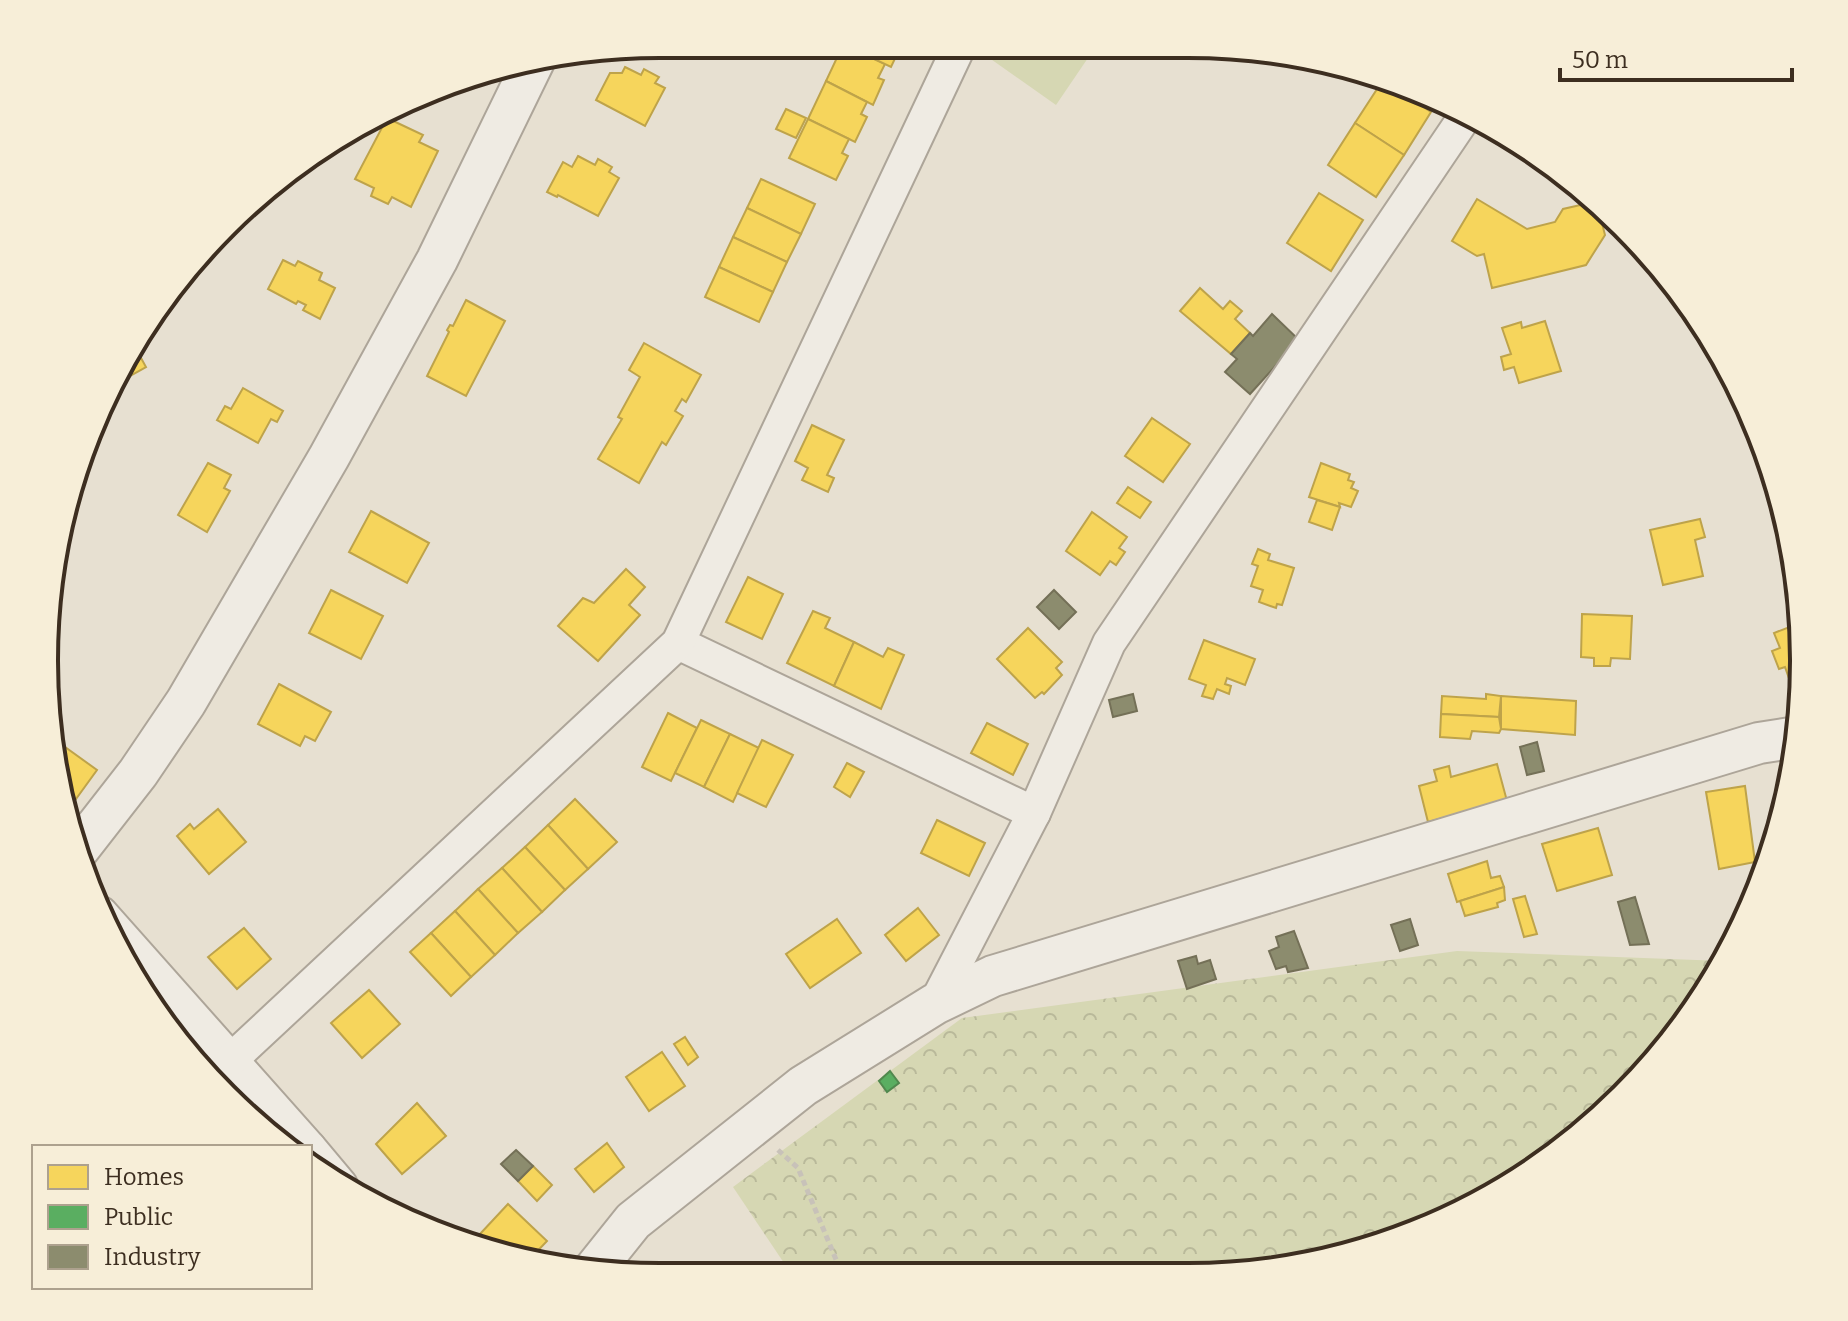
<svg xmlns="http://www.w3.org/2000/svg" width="1848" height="1321" font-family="Bitter,serif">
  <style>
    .forest { fill: url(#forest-crowns) }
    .pitch { fill: #d6d7b3 }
    .homes { fill: #f6d55c; stroke: #bea34a; stroke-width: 2 }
    .public { fill: #5aae61; stroke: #51884e; stroke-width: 2 }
    .industry { fill: #8c8c6e; stroke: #747057; stroke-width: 2 }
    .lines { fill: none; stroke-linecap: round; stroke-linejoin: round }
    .minor-casing { stroke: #ada599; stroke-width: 36 }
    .tertiary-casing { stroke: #ada599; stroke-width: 44 }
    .path { stroke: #c8c2b9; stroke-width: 5; stroke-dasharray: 6 4; stroke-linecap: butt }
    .minor { stroke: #efebe3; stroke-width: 32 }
    .tertiary { stroke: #efebe3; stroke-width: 40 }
    .rim { fill: none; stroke: #3d2e20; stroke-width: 4 }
  </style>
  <defs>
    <pattern id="forest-crowns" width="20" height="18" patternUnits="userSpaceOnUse" patternTransform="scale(2)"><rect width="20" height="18" fill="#d6d7b3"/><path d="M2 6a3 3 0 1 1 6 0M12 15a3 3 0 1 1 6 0" fill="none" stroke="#b9b99a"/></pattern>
  </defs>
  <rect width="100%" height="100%" fill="#e7e0d1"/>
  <polygon class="forest" points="1457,951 1723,961 1676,1036 1594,1124 1424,1230 1268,1272 792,1275 733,1187 962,1018"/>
  <polygon class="pitch" points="978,50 1086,52 1090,55 1056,105"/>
  <g class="homes">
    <polygon points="842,47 851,48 885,64 878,78 884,80 873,105 826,81"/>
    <polygon points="851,48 900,48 891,67"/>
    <polygon points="625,67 641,75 644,69 659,77 655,83 665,88 645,126 596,100 610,73 622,73"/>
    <polygon points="826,81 867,102 861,114 867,117 855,142 808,119"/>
    <polygon points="1381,83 1396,89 1431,112 1404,155 1355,123"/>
    <polygon points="786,109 806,118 796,138 776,129"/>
    <polygon points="387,118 423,135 419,142 438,151 411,207 392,197 388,204 371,196 374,188 355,179"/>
    <polygon points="808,119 849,139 842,153 848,156 836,180 789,158"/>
    <polygon points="1355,123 1404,155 1376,197 1328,165"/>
    <polygon points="578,156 595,165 598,159 612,167 609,172 619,178 598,216 558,195 557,197 547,192 563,162 572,167"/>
    <polygon points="761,179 815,204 801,234 747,208"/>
    <polygon points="1319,193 1363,220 1331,271 1287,243"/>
    <polygon points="1477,199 1527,229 1555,222 1563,209 1589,203 1599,211 1605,235 1586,265 1492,288 1484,254 1477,256 1452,241"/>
    <polygon points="747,208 801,234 787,262 733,237"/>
    <polygon points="733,237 787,262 773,292 719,267"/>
    <polygon points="283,260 295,266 298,261 322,273 319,280 335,288 320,319 303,310 306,305 298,301 296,304 268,289"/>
    <polygon points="719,267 773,292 759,322 705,297"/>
    <polygon points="1200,288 1223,309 1230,301 1242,311 1235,319 1250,333 1231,354 1180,311"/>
    <polygon points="466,300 505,321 466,396 427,376 449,332 447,330 450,325 453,326"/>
    <polygon points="1545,321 1561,371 1519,383 1514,367 1504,370 1501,357 1511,354 1502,328 1521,322 1522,328"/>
    <polygon points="644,343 701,375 686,402 682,399 675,411 683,416 666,445 662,442 639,483 598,459 622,419 618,417 640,377 629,370"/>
    <polygon points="135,347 146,367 110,387 109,385"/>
    <polygon points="243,388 283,411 277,422 271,419 258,443 217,420 225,406 231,409"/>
    <polygon points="1152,418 1190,444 1163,482 1125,456"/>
    <polygon points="812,425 844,440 827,475 834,478 828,492 802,480 808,468 795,461"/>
    <polygon points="208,463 231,475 224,488 230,491 207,532 178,515"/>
    <polygon points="1321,463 1350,474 1348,480 1354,482 1351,488 1358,491 1351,507 1339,503 1340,507 1309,497"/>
    <polygon points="1128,487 1151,502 1140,518 1117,503"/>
    <polygon points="1317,500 1340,507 1332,530 1309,522"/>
    <polygon points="371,511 429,543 407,583 349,552"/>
    <polygon points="1092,512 1127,537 1119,548 1125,552 1116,565 1110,561 1100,575 1066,551"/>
    <polygon points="1700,519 1705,537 1695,540 1703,576 1663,585 1650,530"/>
    <polygon points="1258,549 1270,554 1268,560 1294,568 1282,605 1277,604 1276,608 1259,602 1263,590 1251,586 1258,566 1252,564"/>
    <polygon points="626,569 645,587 629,605 640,615 598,661 558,626 583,598 594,603"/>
    <polygon points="748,577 783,594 762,639 726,622"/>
    <polygon points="331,590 383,616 361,659 309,633"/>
    <polygon points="813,611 830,618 825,628 854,642 834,686 787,663"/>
    <polygon points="1582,614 1632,616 1630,659 1611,658 1610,666 1594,666 1594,658 1581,657"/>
    <polygon points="1800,623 1803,701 1799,707 1785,667 1779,669 1772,651 1780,648 1774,633"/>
    <polygon points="1028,628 1062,662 1056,668 1062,675 1044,694 1042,692 1035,698 997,659"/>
    <polygon points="1204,640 1255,659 1245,685 1227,678 1225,684 1231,686 1229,694 1217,689 1213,699 1202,696 1206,685 1189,679"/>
    <polygon points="854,642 883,657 888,648 904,655 881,709 834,686"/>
    <polygon points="279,684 331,712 315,741 305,736 300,746 258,724"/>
    <polygon points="1486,694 1501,696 1499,717 1441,714 1442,696 1486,699"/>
    <polygon points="1501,696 1576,701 1575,735 1501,729"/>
    <polygon points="668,713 697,728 671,781 642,767"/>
    <polygon points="1441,714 1499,717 1501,729 1499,733 1472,731 1470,739 1440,737"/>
    <polygon points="701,720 730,734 704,787 675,773"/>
    <polygon points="987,723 1028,744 1013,775 971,753"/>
    <polygon points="730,734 759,748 733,802 704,787"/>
    <polygon points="54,739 97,770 68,810 50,744"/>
    <polygon points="762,740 793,755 766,807 737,793"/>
    <polygon points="847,763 864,772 850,797 834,787"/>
    <polygon points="1497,764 1507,801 1428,822 1419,786 1437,781 1434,770 1449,766 1451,777"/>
    <polygon points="1745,786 1755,862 1719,869 1706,792"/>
    <polygon points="575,799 617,842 588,869 548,825"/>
    <polygon points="218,809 246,842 209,874 177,836 190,824 194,829"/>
    <polygon points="937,820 985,843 969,876 921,853"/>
    <polygon points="548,825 588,869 565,890 525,847"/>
    <polygon points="1598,828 1612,875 1557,891 1542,844"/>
    <polygon points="525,847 565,890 542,912 502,868"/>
    <polygon points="1487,861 1491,878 1500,876 1504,887 1457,902 1448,874"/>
    <polygon points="502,868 542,912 518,933 478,889"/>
    <polygon points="1504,887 1505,900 1497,903 1498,907 1465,916 1460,901"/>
    <polygon points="478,889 518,933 495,955 455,911"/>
    <polygon points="1525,896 1537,934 1524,937 1513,899"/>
    <polygon points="918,908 939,935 906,961 885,935"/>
    <polygon points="455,911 495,955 471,977 431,933"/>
    <polygon points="837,919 861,953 810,988 786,954"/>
    <polygon points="244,928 271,959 237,989 208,957"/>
    <polygon points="431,933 471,977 451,996 410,952"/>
    <polygon points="369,990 400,1024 362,1058 331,1023"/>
    <polygon points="685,1037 698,1057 688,1065 674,1044"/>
    <polygon points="662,1052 685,1086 649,1111 626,1077"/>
    <polygon points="417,1103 446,1136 402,1174 376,1144"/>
    <polygon points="607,1143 624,1167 594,1192 575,1169"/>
    <polygon points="533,1166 552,1185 537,1201 518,1181"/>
    <polygon points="508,1204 547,1241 528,1261 501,1256 482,1249 489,1242 480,1234"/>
  </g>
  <polygon class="public" points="890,1071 899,1083 887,1092 879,1081"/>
  <g class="industry">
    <polygon points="1272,314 1299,340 1250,394 1225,372 1237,359 1231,354 1250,333 1253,336"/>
    <polygon points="1054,590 1076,612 1059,629 1037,607"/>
    <polygon points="1133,694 1137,711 1113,717 1109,700"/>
    <polygon points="1537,742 1544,771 1527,775 1520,747"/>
    <polygon points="1635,897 1649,944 1630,945 1618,902"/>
    <polygon points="1410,919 1418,945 1400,951 1391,925"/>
    <polygon points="1294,931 1308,968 1288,972 1286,966 1276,969 1269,951 1279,947 1276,937"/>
    <polygon points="1196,956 1198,964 1210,960 1216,979 1187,989 1178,961"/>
    <polygon points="516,1150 533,1166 518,1181 501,1164"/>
  </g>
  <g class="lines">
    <defs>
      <g id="minor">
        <polyline points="678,643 1034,813"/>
        <polyline points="101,913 309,1147"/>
        <polyline points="935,1004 1034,813 1109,643 1466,115"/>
        <polyline points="233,1058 678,643 958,49"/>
        <polyline points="310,1148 341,1185"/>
      </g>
      <g id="tertiary">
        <polyline points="78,850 138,773 186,702 329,457 437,260 534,61"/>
        <polyline points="593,1271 633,1221 803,1086 935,1004 993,976 1759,743 1797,737"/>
      </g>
    </defs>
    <use href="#minor" class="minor-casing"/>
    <use href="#tertiary" class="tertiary-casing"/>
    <polyline class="path" points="778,1150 798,1168 842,1274"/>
    <use href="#minor" class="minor"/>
    <use href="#tertiary" class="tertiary"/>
  </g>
  <path d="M0 0H1848V1321H0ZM660 58H1188A602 602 0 0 1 1790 660V661A602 602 0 0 1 1188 1263H660A602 602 0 0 1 58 661V660A602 602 0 0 1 660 58Z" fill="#f7eed8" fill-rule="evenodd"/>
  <path class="rim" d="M660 58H1188A602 602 0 0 1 1790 660V661A602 602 0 0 1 1188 1263H660A602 602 0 0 1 58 661V660A602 602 0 0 1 660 58Z"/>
  <rect x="32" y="1145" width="280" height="144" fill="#f7eed8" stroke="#ada18e" stroke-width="2"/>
  <rect x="48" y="1165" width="40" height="24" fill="#f6d55c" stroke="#ada18e" stroke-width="2"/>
  <text x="104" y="1185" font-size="24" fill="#3d2e20">Homes</text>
  <rect x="48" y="1205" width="40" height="24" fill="#5aae61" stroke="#ada18e" stroke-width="2"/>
  <text x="104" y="1225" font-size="24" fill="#3d2e20">Public</text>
  <rect x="48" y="1245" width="40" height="24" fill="#8c8c6e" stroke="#ada18e" stroke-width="2"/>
  <text x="104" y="1265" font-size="24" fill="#3d2e20">Industry</text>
  <path d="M1560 68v12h232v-12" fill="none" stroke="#3d2e20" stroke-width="4"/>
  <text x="1572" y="68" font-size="24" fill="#3d2e20" stroke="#f7eed8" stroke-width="6" paint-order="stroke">50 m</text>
</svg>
